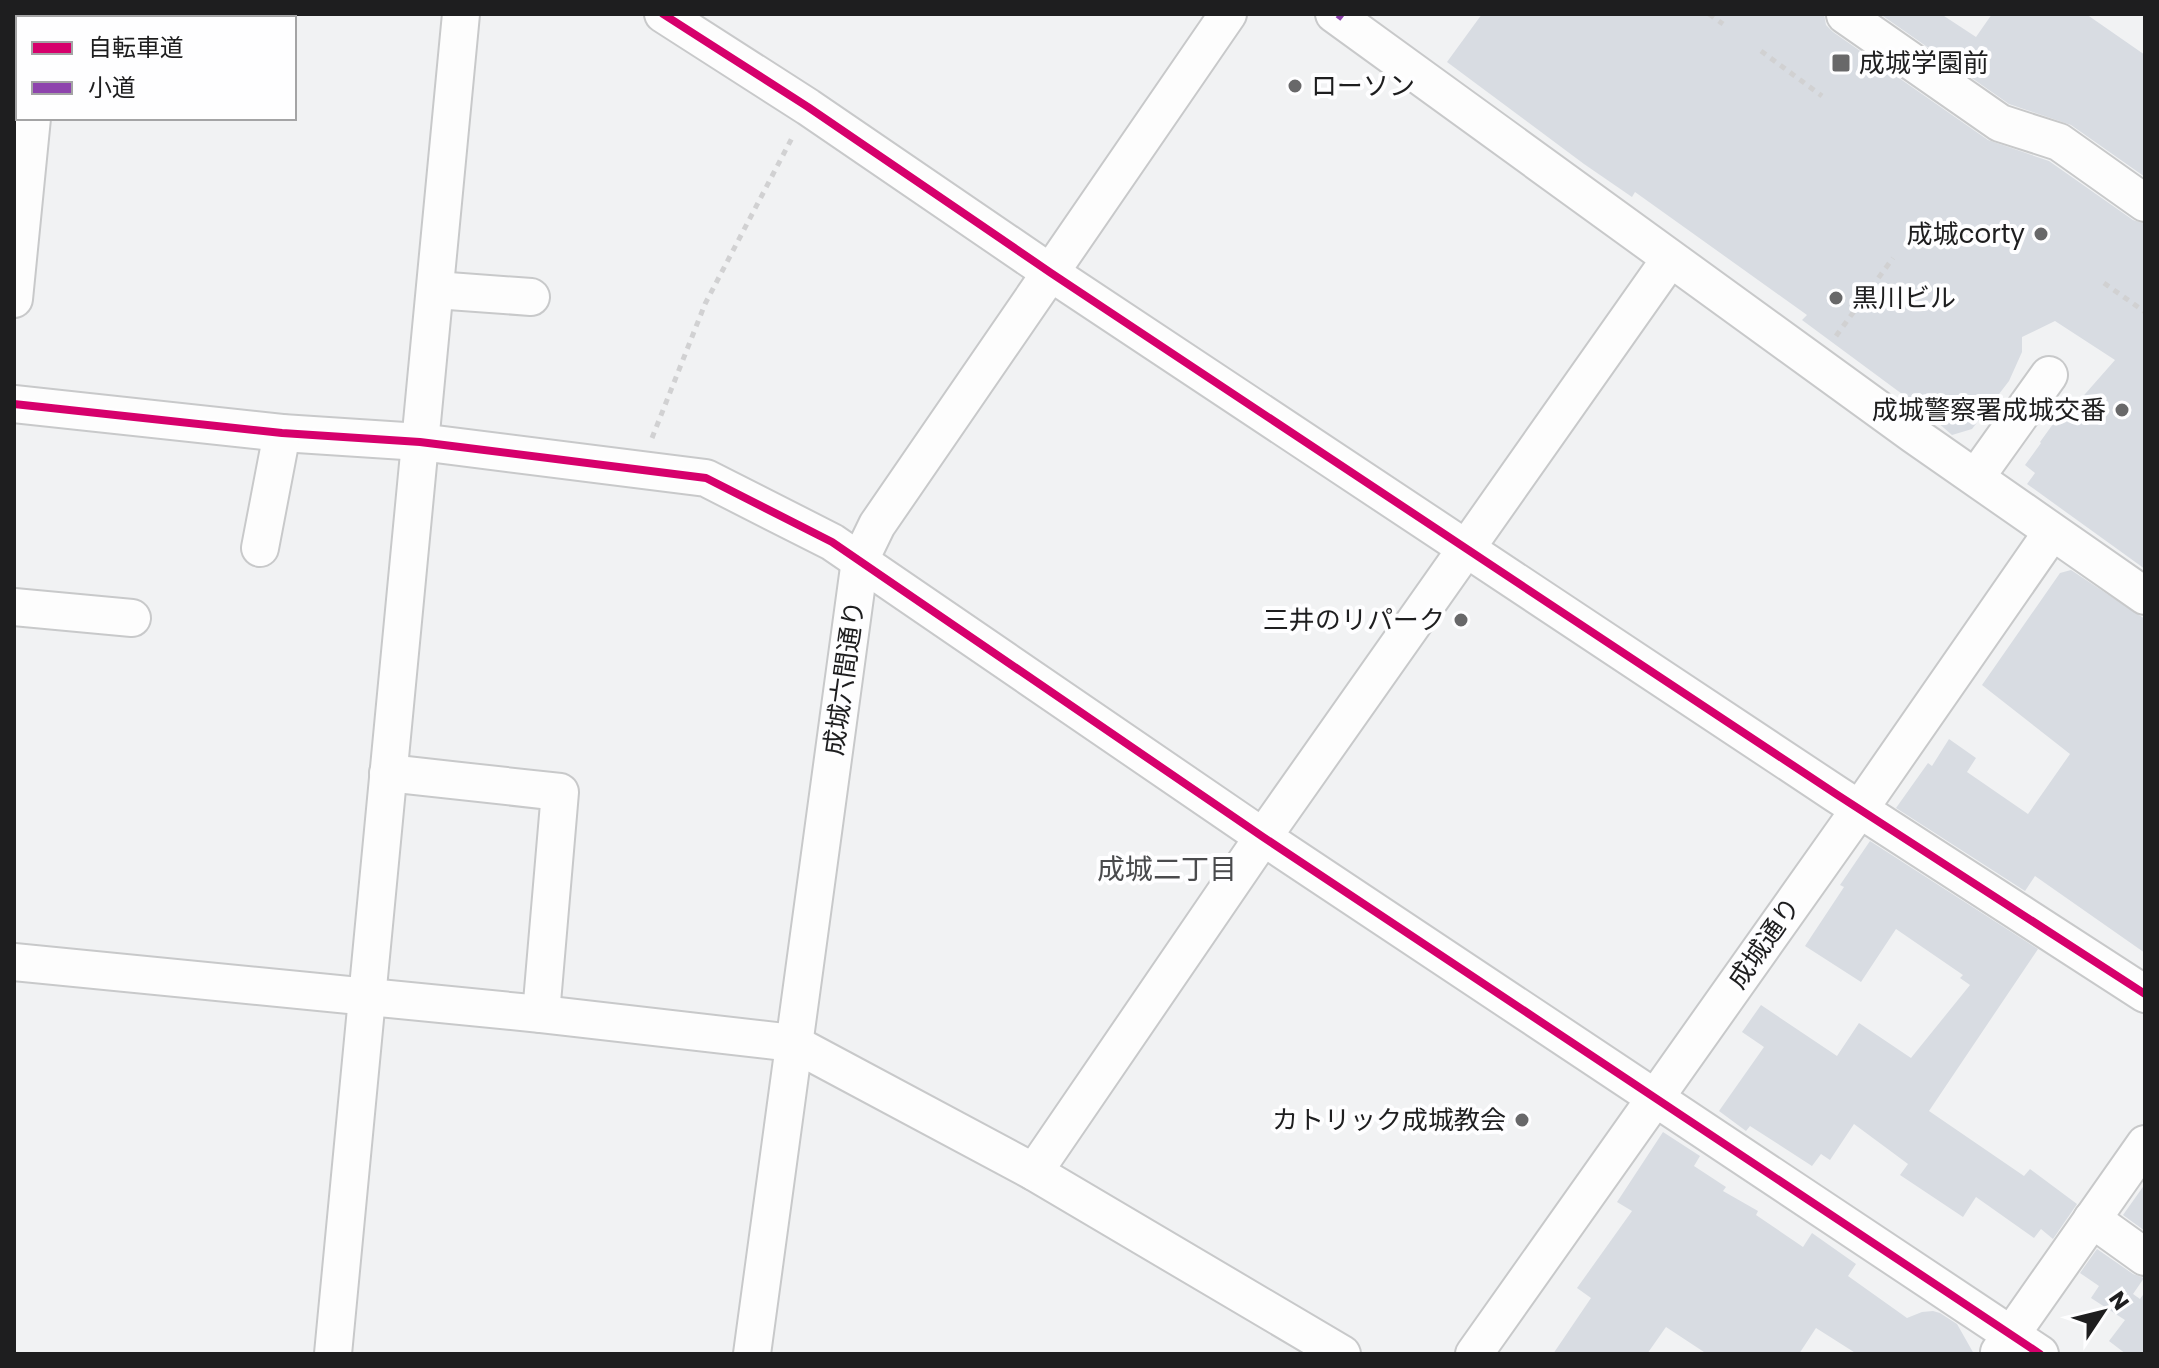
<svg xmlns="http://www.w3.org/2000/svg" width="2159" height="1368" font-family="Poppins,'Noto Sans JP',sans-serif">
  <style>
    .building { fill: #d8dce2 }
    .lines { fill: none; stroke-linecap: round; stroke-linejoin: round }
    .minor-casing { stroke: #c8c9ca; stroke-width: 40 }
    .path { stroke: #d1d1d2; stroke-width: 5; stroke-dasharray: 6 6; stroke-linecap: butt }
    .minor { stroke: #fdfdfd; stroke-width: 36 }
    .quiet { stroke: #8e44ad; stroke-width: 6; stroke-dasharray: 12 6; stroke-linecap: butt }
    .cycleway-casing { stroke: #fefeff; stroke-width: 13 }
    .cycleway { stroke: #d6006c; stroke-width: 8 }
    .poi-dot { fill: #686869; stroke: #fefeff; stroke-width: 3 }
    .labels { text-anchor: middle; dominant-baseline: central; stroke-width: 8; stroke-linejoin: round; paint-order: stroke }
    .poi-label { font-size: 26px; fill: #1e1e1f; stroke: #fefeff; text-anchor: end }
    .street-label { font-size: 26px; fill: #1e1e1f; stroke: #fefeff }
    .neighbourhood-label { font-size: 28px; fill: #4a4b4d; stroke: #fefeff }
  </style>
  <rect width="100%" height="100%" fill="#f1f2f3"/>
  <g class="building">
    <polygon points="1482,14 1824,14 1826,25 1833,32 1988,140 2049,161 2133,220 2145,224 2145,569 2027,484 2035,473 2025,465 2041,443 2040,442 2066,406 2071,410 2115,360 2055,321 2022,337 2022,352 2009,381 1972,429 1952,435 1921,408 1802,320 1807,315 1635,192 1632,197 1584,164 1447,62"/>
    <polygon points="1880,14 1941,14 1976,37 1992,14 2086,14 2145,55 2145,177 2071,125 2009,104"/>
    <polygon points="2071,570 2145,619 2145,953 2035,876 2025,891 1896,808 1928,763 1932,766 1949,739 1976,758 1967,772 2028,814 2070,754 1982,685 2060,573"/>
    <polygon points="1870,841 2038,949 1929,1111 2024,1176 2030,1169 2077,1204 2053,1239 2041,1229 2034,1238 1976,1197 1963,1217 1900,1175 1908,1164 1854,1124 1830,1160 1821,1154 1812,1166 1750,1126 1746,1131 1719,1111 1764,1047 1742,1032 1761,1005 1837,1056 1859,1023 1911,1058 1970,985 1960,978 1963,975 1896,929 1861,982 1805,946 1844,887 1840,885"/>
    <polygon points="1663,1132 1700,1156 1694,1166 1726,1187 1723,1191 1758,1211 1756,1215 1803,1247 1812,1233 1856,1264 1848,1276 1907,1318 1922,1312 1933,1311 1940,1313 1957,1324 1974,1354 1857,1354 1816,1328 1799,1354 1707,1354 1666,1327 1647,1354 1553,1354 1591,1298 1577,1288 1632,1211 1617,1202"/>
    <polygon points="2145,1184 2145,1231 2123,1215"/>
    <polygon points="2097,1249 2133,1274 2144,1278 2133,1294 2140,1299 2145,1292 2145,1354 2126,1354 2109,1341 2125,1320 2091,1298 2099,1286 2080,1273"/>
  </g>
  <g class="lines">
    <defs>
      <g id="minor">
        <polyline points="663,14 808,107 1051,273 1836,794 2145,994"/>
        <polyline points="1334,14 1914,435 2145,596"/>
        <polyline points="1845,15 2000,123 2059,142 2145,203"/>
        <polyline points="42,18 43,14"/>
        <polyline points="435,290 531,297"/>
        <polyline points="14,299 32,118"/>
        <polyline points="14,404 282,433 420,442 706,478 832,542 1263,837 2040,1354"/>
        <polyline points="1976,477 2049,375"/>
        <polyline points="260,548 282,433"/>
        <polyline points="14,607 132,618"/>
        <polyline points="388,773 560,792 541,1014"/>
        <polyline points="14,962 541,1014 793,1043 1034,1172 1342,1354"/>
        <polyline points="1034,1172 1263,837 1670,259"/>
        <polyline points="2092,1219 2145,1257"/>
        <polyline points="1999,1352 2145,1144"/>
        <polyline points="333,1354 461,14"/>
        <polyline points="752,1354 860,560 877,525 1228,14"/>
        <polyline points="1474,1354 1859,810 2052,532"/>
      </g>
    </defs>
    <use href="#minor" class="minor-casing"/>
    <g class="path">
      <polyline points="1709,14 1723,24"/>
      <polyline points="1761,51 1822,96"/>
      <polyline points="2104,283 2145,312"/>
      <polyline points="1836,336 1893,258"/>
      <polyline points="652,438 705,304 793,136"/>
    </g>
    <use href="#minor" class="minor"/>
    <polyline class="quiet" points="1338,19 1342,14"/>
    <defs>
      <g id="cycleway">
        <polyline points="663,14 808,107 1051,273 1836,794 2145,994"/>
        <polyline points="14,404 282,433 420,442 706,478 832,542 1263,837 2040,1354"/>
      </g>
    </defs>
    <use href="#cycleway" class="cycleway-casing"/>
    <use href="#cycleway" class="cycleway"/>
  </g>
  <g class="poi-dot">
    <rect x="1831" y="53" width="20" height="20" rx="4"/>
    <circle cx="1295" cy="86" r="8"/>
    <circle cx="2041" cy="234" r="8"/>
    <circle cx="1836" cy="298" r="8"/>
    <circle cx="2122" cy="410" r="8"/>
    <circle cx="1461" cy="620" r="8"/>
    <circle cx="1522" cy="1120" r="8"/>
  </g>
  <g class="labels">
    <g class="poi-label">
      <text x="1859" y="63" text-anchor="start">成城学園前</text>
      <text x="1311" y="86" text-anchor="start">ローソン</text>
      <text x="2025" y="234">成城corty</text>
      <text x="1852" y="298" text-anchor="start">黒川ビル</text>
      <text x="2106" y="410">成城警察署成城交番</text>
      <text x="1445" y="620">三井のリパーク</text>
      <text x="1506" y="1120">カトリック成城教会</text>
    </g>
    <g class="street-label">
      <text transform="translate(844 678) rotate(-82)">成城六間通り</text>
      <text transform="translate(1764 943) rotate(-55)">成城通り</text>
    </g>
    <g class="neighbourhood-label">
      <text x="1167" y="869">成城二丁目</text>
    </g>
  </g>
  <rect width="2159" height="1368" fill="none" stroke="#1e1e1f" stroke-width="32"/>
  <rect x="16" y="16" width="280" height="104" fill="#fefeff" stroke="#a4a4a5" stroke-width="2"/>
  <rect x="32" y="42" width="40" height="12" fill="#d6006c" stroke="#a4a4a5" stroke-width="2"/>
  <text x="88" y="56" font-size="24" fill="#1e1e1f">自転車道</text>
  <rect x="32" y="82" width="40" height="12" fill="#8e44ad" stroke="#a4a4a5" stroke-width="2"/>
  <text x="88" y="96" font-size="24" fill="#1e1e1f">小道</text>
  <g transform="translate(2103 1312) rotate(55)" stroke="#fefeff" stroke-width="6" paint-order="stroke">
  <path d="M0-6L14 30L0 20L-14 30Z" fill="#1e1e1f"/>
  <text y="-12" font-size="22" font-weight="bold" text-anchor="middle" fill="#1e1e1f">N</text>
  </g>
</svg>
